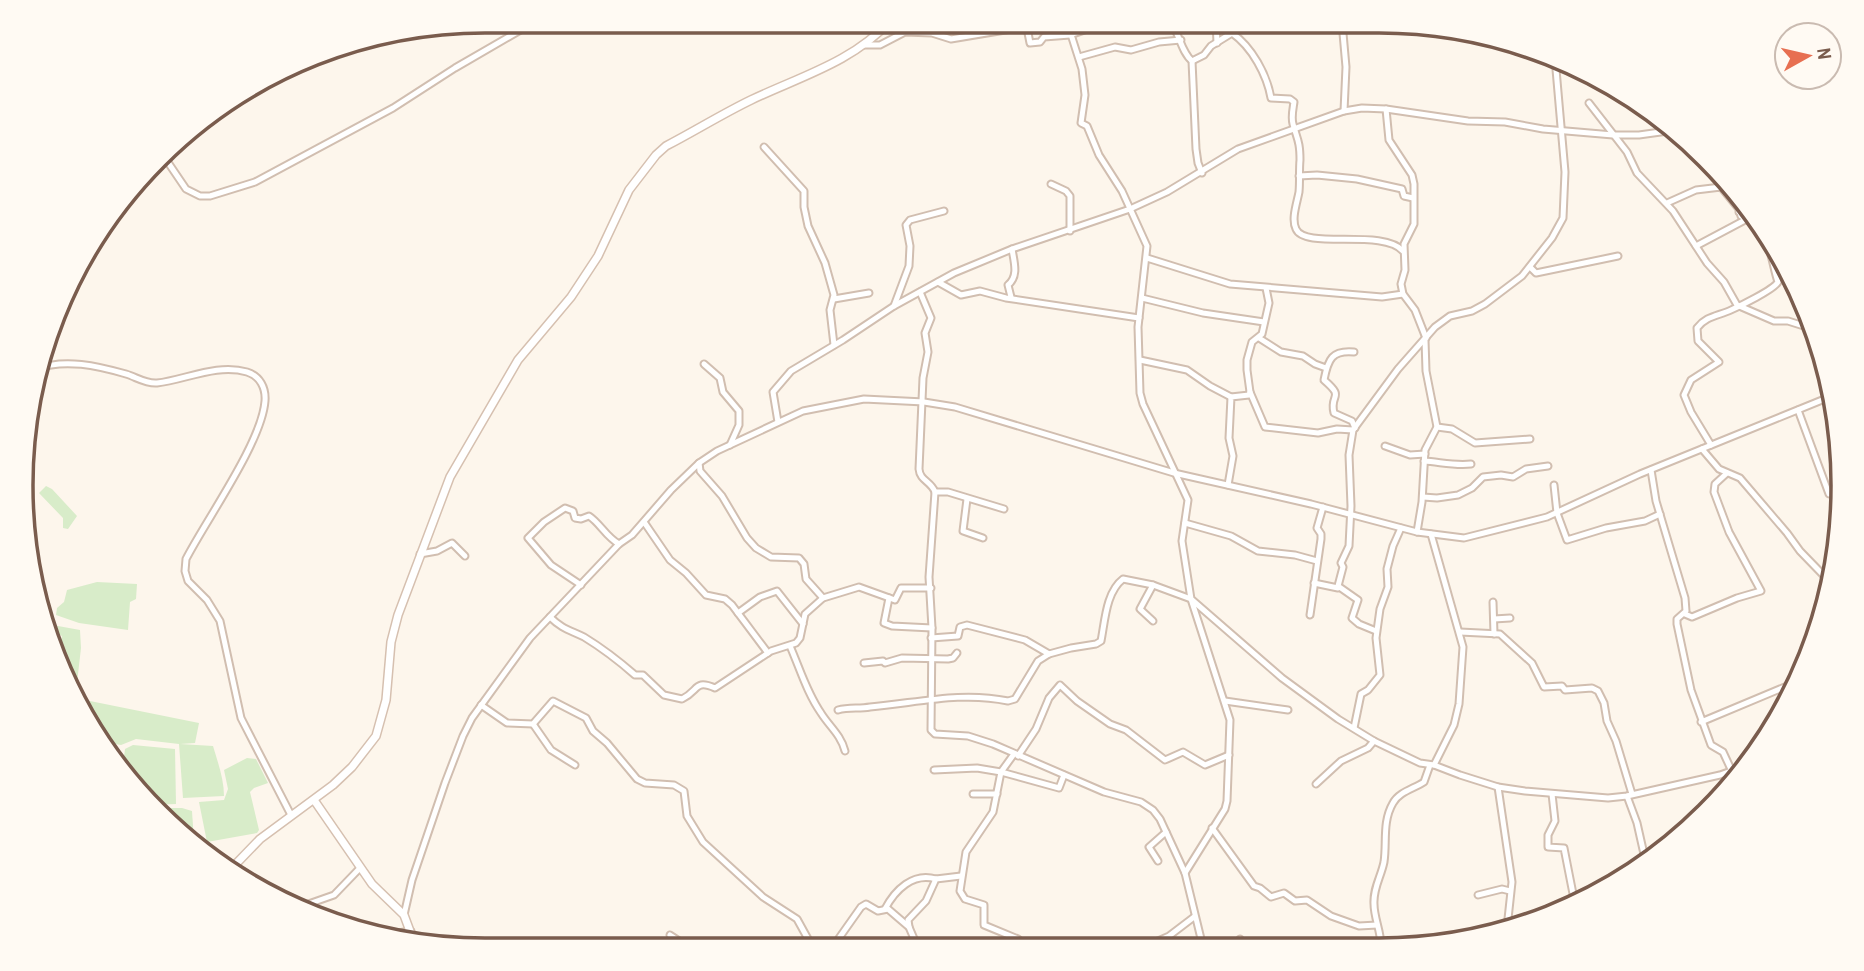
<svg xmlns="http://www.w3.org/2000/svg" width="1864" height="971" font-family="'Archivo Narrow',sans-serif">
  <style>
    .green { fill: #d8ecc9 }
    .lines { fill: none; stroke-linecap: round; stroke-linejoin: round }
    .street-casing { stroke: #d1beb0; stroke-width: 9 }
    .secondary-casing { stroke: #d6c0b0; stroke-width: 10 }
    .street { stroke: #fff; stroke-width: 5 }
    .secondary { stroke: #fff; stroke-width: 7 }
    .rim { fill: none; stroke: #7a5c4d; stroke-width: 3.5 }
  </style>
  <rect width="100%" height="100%" fill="#fdf6ec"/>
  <g class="green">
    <polygon points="46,486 52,489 77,516 68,529 63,528 63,518 39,493"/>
    <polygon points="97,582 137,584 136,599 130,602 128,630 79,623 56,615 57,608 64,602 67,590"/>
    <polygon points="47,624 80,630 81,648 77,683 66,681 57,664 62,636 49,629"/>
    <path d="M80 699 199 723 195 743 180 744 213 746C218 763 224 779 224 796L183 798 179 744 136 739 121 745 98 741 77 702Z"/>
    <polygon points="133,745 175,749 176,804 150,805 122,772 125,749"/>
    <polygon points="247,758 256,759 268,783 254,788 250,792 259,830 257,833 207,842 199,802 224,800 228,789 224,770"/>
    <polygon points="152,808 182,808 192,811 194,841"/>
  </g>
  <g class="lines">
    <defs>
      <g id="street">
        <polyline points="1067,22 1082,69 1085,95 1081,123 1087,126 1099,155 1122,191 1147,246 1138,327 1140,393 1143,404 1188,500 1182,541 1191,599 1282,678 1338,719 1374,741 1420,763 1434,765 1460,775 1498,787 1525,791 1608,798 1627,796 1720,775 1745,766"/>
        <path d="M1171 22C1179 34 1182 53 1192 61L1196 149 1198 163 1202 173"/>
        <polyline points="1216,22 1217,43"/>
        <polyline points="1342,22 1346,67 1344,111"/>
        <polyline points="863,45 880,45 905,32 932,33 951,39 1023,27 1027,28 1030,43 1040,42 1044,37 1070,35 1108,22"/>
        <polyline points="1079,57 1115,47 1131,50 1159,42 1181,40"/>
        <path d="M1192 61 1204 55 1211 46 1232 33C1252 47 1267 75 1271 98L1290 99 1294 102C1293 109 1291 117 1293 124 1297 139 1300 141 1300 160 1299 170 1300 182 1299 192 1297 203 1291 219 1296 229 1305 250 1383 228 1403 251"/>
        <polyline points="1589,103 1627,152 1637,173 1673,211 1707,263 1724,282 1737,305 1774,321 1788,321 1807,327 1818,337"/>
        <polyline points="1386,109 1389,140 1412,175 1414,184 1414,224 1404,244 1405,270 1401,284 1403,294 1415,310 1426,338"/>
        <polyline points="764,147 804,191 804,207 808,226 825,263 834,295 830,310 834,345"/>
        <polyline points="165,158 186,189 200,196 210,196 255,182 393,108 455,68 536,21"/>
        <polyline points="1299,176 1317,175 1357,179 1402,189 1404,196 1413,198"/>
        <polyline points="1051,184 1066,191 1070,196 1070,231"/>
        <path d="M1667 203 1696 190 1721 187 1739 209 1741 216C1744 218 1747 219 1750 221 1771 234 1771 262 1778 282 1773 290 1740 306 1731 310 1718 316 1706 316 1697 328L1698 341 1719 362 1691 380 1684 395 1691 412 1711 445"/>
        <polyline points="1739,212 1745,203"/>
        <polyline points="1696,246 1745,220"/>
        <polyline points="1147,258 1230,284 1382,297 1403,294"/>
        <polyline points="1530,267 1536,273 1618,256"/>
        <polyline points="938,282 961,295 980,291 1006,298 1139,318"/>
        <path d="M920 292 931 318 925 333 928 352 923 378 919 469C920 481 931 481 935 492L929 577 932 628 931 730 935 734 968 736 993 744 1104 792 1141 802 1153 810 1160 819 1185 873 1203 947"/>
        <path d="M1011 297 1008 285C1019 276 1014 262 1012 249"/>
        <polyline points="1142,298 1203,313 1264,322"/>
        <polyline points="834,299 869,293"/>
        <polyline points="894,306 909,266 910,246 906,225 910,220 944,211"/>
        <polyline points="1805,306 1807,327"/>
        <polyline points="1259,338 1281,352 1303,356 1315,364 1326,368"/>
        <path d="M1354 352C1332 350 1328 359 1324 380 1346 399 1329 393 1334 413L1352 421 1355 428"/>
        <polyline points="1140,360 1187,370 1210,386 1231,397"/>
        <polyline points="704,364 720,378 723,392 739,411 739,425 730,445"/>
        <path d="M36 369C65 358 98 366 126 374 136 377 146 384 157 383 185 380 217 363 247 372 260 376 266 388 265 401 262 442 206 520 186 559L185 571 188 581 207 600 220 621 241 718 291 815"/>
        <polyline points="1250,392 1265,427 1318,433 1337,429 1353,430"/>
        <polyline points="1798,410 1829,494"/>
        <polyline points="778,422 773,392 791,371 843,340 894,306 954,273 1012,249 1130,209 1167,192 1238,149 1344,111 1362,108 1386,109 1468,121 1505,122 1543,129 1613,135 1639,135 1675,130"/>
        <polyline points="1437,427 1452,429 1475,443 1530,439"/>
        <polyline points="1385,446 1410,455 1425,454"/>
        <polyline points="1702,449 1719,469 1740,478 1787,533 1800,551 1831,583"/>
        <path d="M1424 461C1440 462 1455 466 1471 464"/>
        <polyline points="699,463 700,471 722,496 747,538 756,548 771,557 799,558 804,564 806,579 823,598"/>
        <polyline points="1651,470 1656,501 1685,598 1686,611 1677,619 1677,624 1691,690 1711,745 1723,752 1736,780"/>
        <polyline points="1228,485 1233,456 1229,438 1231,397 1249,395 1250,392 1247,370 1247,360 1252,342 1262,334 1269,303 1266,288"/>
        <polyline points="1554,485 1557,513 1567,540 1606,528 1645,521 1660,514"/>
        <polyline points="935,492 948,492 1004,509"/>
        <polyline points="1423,497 1437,498 1458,495 1472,488 1483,477 1501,475 1513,477 1526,469 1548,466"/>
        <polyline points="967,499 963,531 983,538"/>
        <polyline points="644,522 670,560 686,573 706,595 725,599 732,605 768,653"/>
        <polyline points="1185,523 1231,536 1258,551 1295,555 1317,561"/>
        <polyline points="1417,532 1422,502 1425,450 1437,427 1426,371 1425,340"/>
        <polyline points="1431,534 1463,647 1459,704 1454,725 1434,765"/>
        <polyline points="420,554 437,551 452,543 465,556"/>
        <polyline points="1314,583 1338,588"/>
        <path d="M581 585 551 565 528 538 544 522 565 508 573 511 575 518 581 519 589 516C600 523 606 537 619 544"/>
        <polyline points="889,598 884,623 892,626 932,628"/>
        <polyline points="1493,602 1494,634"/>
        <polyline points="738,613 760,597 777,591 803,624"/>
        <polyline points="1685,614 1692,617 1737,598 1761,591 1729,532 1714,492 1715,484 1727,473"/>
        <polyline points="1310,615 1321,539 1321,534 1317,528 1323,507"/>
        <path d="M550 617C562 629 570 630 584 637 602 648 619 661 635 675H643L664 695 682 699C699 691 694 679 715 688L771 651 796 643 800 638 805 614 823 598 859 587 895 600 901 588H931"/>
        <polyline points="1494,619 1510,618"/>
        <polyline points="1153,621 1140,609 1153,585"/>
        <polyline points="1376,631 1359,624 1352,618 1358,600 1338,586 1343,567 1341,563 1349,546 1351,506 1349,455 1353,430 1398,369 1435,327 1450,316 1472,311 1485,304 1522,276 1552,238 1563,218 1565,172 1555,58"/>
        <polyline points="1460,632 1500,634 1532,663 1544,687 1562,686 1565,690 1592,688 1598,691 1604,703 1607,721 1616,741 1632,794"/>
        <path d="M931 638 958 636 960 627 967 625 1025 640 1049 654 1071 648 1096 644 1101 641C1105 621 1106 592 1123 579L1153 585 1191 599 1230 720 1227 801 1225 809 1185 873"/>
        <path d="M790 646C800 669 807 693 821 713 829 726 841 735 845 751"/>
        <polyline points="864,663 883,661 885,663 902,658 948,659 953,658 957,653"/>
        <polyline points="1225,701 1288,710"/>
        <polyline points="481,705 507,723 533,724 553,701 586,718 593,731 607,743 637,779 645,783 674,785 684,791 687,816 703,842 763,897 797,919 813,948"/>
        <path d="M838 710C849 707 859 709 870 707 917 703 961 691 1008 701L1015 699 1038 661 1049 654"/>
        <polyline points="1701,722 1799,681"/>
        <polyline points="533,724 551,750 575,765"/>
        <polyline points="1354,728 1361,694 1368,690 1380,675 1376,638 1380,609 1388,587 1387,569 1393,546 1401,528"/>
        <polyline points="1014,754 1001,772 993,812 966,852 960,891 965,899 984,905 984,925 1018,939 1026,947"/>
        <polyline points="1018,756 1036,729 1049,698 1060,685 1077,701 1110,724 1126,730 1165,760 1183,752 1205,765 1229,755"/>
        <polyline points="934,770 977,768 1001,772 1059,788 1064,775"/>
        <polyline points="1316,784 1341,761 1368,748 1374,741"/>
        <polyline points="1498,787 1512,882 1507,928"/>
        <polyline points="973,794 997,794"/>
        <polyline points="1552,794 1555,821 1548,835 1548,847 1564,848 1575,904"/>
        <polyline points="1627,796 1637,823 1646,863"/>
        <polyline points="1212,828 1254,886 1260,888 1271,897 1284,893 1295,901 1307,900 1331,916 1359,926 1377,925"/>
        <polyline points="1158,861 1149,847 1166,832"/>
        <polyline points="1478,895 1502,889 1510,891"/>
        <polyline points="297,908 334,895 360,868"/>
        <path d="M885 909C895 890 913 872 936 879"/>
        <polyline points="404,915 412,880 445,783 463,736 472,718 530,638 619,544 632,535 671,490 699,463 717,451 803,411 864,399 924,402 955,407 1174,473 1311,504 1417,532 1464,538 1547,517 1640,474 1832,396"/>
        <polyline points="1507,924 1541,919"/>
        <polyline points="909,927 908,920 926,901 936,879 961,876"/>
        <polyline points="670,935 690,948"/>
        <polyline points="378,936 411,931"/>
        <polyline points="1240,939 1244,947"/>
        <path d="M1381 946C1381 931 1374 918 1374 904 1373 888 1381 877 1384 862 1387 842 1382 822 1393 803 1399 792 1413 789 1424 782L1430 765"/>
        <polyline points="1144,947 1169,936 1194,917"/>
        <polyline points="827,948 837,941 861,907 866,904 878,911 888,909 909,927 918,948"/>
        <polyline points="924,948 925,948"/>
      </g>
      <g id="secondary">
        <polyline points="314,800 372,884 404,915 414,942"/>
        <path d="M232 868 260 839 333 785 352 767 376 736 386 700 391 642 398 615 450 477 518 360 571 297 598 256 629 190 656 155 666 146C695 131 722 114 751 100 799 77 853 62 890 21"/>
      </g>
    </defs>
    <use href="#street" class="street-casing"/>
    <use href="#secondary" class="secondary-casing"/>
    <use href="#street" class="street"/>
    <use href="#secondary" class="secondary"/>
  </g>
  <path d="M0 0H1864V971H0ZM485 33H1379A452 452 0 0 1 1831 485V486A452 452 0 0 1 1379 938H485A452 452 0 0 1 33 486V485A452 452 0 0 1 485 33Z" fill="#fffaf3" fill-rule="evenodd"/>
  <path class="rim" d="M485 33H1379A452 452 0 0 1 1831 485V486A452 452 0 0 1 1379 938H485A452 452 0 0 1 33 486V485A452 452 0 0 1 485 33Z"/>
  <g transform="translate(1808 56) rotate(82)"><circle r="33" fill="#fffaf3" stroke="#cabbb1" stroke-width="2"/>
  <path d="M0-5L12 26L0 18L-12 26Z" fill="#e76f51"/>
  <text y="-10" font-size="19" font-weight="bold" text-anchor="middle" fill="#7a5c4d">N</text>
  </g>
</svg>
